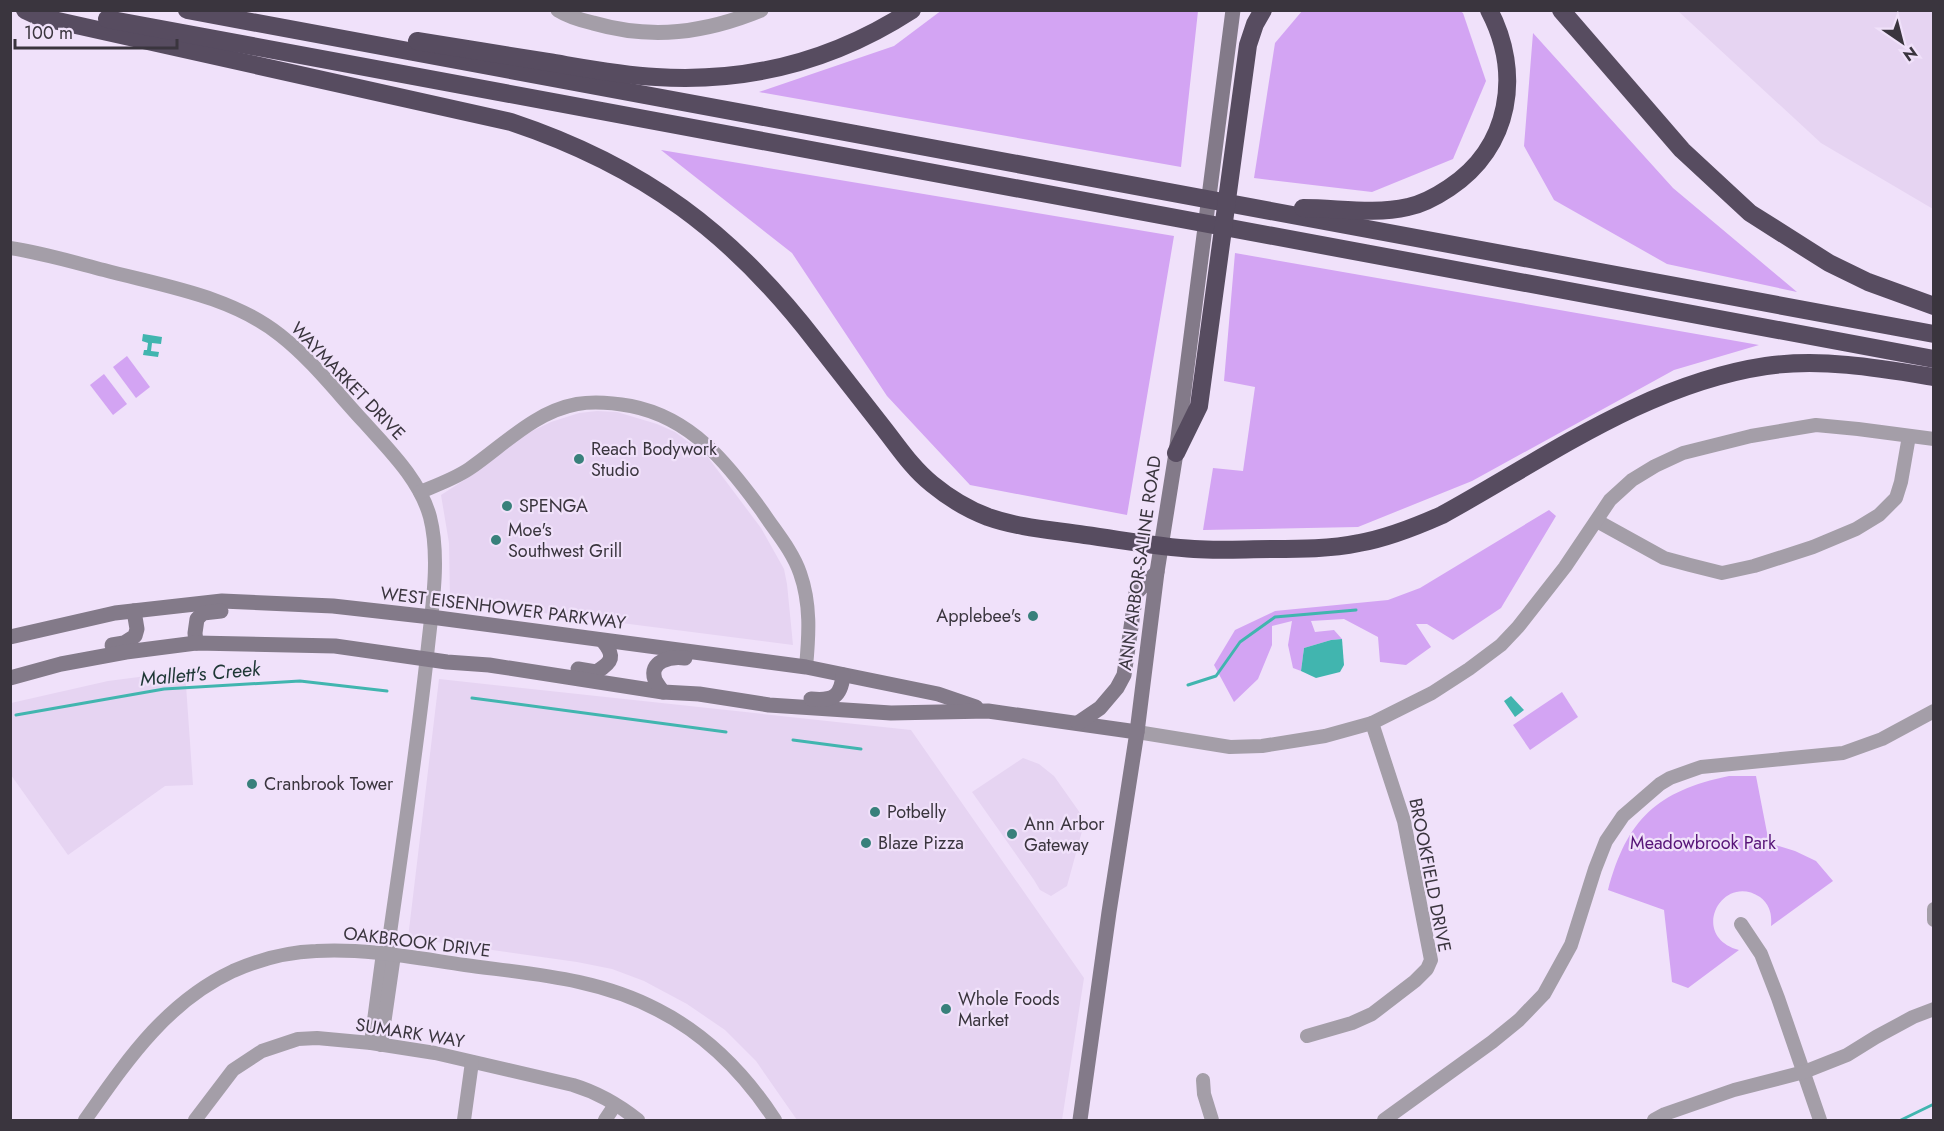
<svg xmlns="http://www.w3.org/2000/svg" width="1944" height="1131" font-family="Jost,sans-serif">
  <style>
    .built { fill: #e6d4f2 }
    .green { fill: #d3a4f3 }
    .water { fill: #41b5af }
    .lines { fill: none; stroke-linecap: round; stroke-linejoin: round }
    .stream { stroke: #41b5af; stroke-width: 3 }
    .minor { stroke: #a49ea8; stroke-width: 14 }
    .tertiary { stroke: #a49ea8; stroke-width: 15 }
    .secondary { stroke: #837a89; stroke-width: 15 }
    .motorway { stroke: #574c60; stroke-width: 18 }
    .poi-dot { fill: #38807b; stroke: #f0e1fa; stroke-width: 2 }
    .labels { text-anchor: middle; dominant-baseline: central; stroke-width: 4.5; stroke-linejoin: round; paint-order: stroke }
    .street-label { font-size: 18px; fill: #3a353e; stroke: #f0e1fa }
    .poi-label { font-size: 18px; fill: #3a353e; stroke: #f0e1fa; text-anchor: start }
    .park-label { font-size: 18px; fill: #571478; stroke: #f0e1fa }
    .water-label { font-size: 20px; font-style: italic; fill: #1e3735; stroke: #f0e1fa }
  </style>
  <rect width="100%" height="100%" fill="#f0e1fa"/>
  <g class="built">
    <polygon points="1678,11 1933,11 1933,209 1821,143"/>
    <polygon points="597,411 617,412 657,424 675,432 707,456 761,528 784,569 787,584 793,645 450,601 449,543 441,495 472,475 511,444 532,431 551,422 579,413"/>
    <polygon points="185,671 193,785 165,786 68,855 11,775 11,703 108,681"/>
    <polygon points="439,679 911,730 1084,978 1062,1120 797,1120 756,1061 725,1030 687,1004 644,981 612,969 577,962 408,938"/>
    <polygon points="1023,758 1039,764 1054,776 1085,820 1067,886 1051,896 1040,890 1034,880 972,792"/>
  </g>
  <g class="green">
    <polygon points="942,10 1198,11 1181,167 759,92 894,46"/>
    <polygon points="1460,11 1463,13 1486,81 1453,159 1372,192 1254,178 1275,43 1302,11"/>
    <polygon points="1533,33 1673,188 1797,292 1667,264 1554,200 1524,146"/>
    <polygon points="661,150 1174,236 1127,515 970,485 887,396 792,253"/>
    <polygon points="1235,253 1759,345 1674,370 1472,481 1358,527 1203,530 1213,468 1243,471 1255,387 1224,381"/>
    <polygon points="127,356 150,387 136,398 113,367"/>
    <polygon points="104,374 127,404 113,415 90,385"/>
    <polygon points="1549,510 1556,516 1501,608 1453,640 1427,624 1416,624 1431,647 1406,665 1380,662 1378,637 1344,619 1311,621 1315,632 1334,630 1342,639 1331,640 1304,648 1301,671 1293,668 1288,645 1292,621 1272,626 1272,645 1258,679 1234,702 1214,665 1235,630 1275,611 1388,600 1420,588"/>
    <polygon points="1562,692 1578,717 1530,750 1513,725"/>
    <path d="M1729 776H1756L1769 843 1795 851 1816 861 1833 881 1771 926C1772 914 1770 905 1760 897 1722 872 1688 936 1739 950L1688 988 1672 982 1664 910 1608 890C1627 819 1657 791 1729 776Z"/>
  </g>
  <g class="water">
    <polygon points="143,334 162,337 161,344 152,343 151,351 159,352 158,357 143,355 144,350 147,350 148,343 142,341"/>
    <polygon points="1342,639 1344,665 1340,672 1316,678 1301,671 1304,648 1331,640"/>
    <polygon points="1511,696 1524,710 1515,717 1504,701"/>
  </g>
  <g class="lines">
    <g class="stream">
      <polyline points="1188,685 1216,676 1240,642 1275,617 1356,610"/>
      <polyline points="472,698 726,732"/>
      <polyline points="16,715 164,689 300,681 387,691"/>
      <polyline points="793,740 861,749"/>
      <polyline points="1901,1120 1934,1104"/>
    </g>
    <g class="minor">
      <path d="M10 248C43 253 73 262 104 270 164 286 231 296 280 335 312 360 337 393 364 422 389 450 420 480 430 517 441 560 431 613 427 656 416 756 401 855 387 954"/>
      <path d="M420 492C437 485 454 479 469 469 504 445 534 412 577 404 595 401 614 403 631 406 692 418 728 464 762 511 775 531 792 550 800 573 811 604 809 635 806 667"/>
      <polyline points="1597,521 1664,558 1690,565 1722,573 1754,566 1813,547 1856,529 1879,515 1896,498 1901,482 1909,436"/>
      <polyline points="1137,732 1230,747 1262,746 1325,736 1372,723 1432,693 1469,669 1501,645 1518,627 1565,567 1610,500 1632,480 1655,466 1683,453 1751,436 1816,425 1858,429 1934,439"/>
      <polyline points="1934,909 1934,920"/>
      <polyline points="1741,924 1761,954 1778,998 1820,1120"/>
      <polyline points="1307,1036 1352,1023 1372,1014 1415,981 1427,969 1431,960 1404,821 1372,723"/>
      <polyline points="371,1043 383,953"/>
      <polyline points="381,1045 394,955"/>
      <polyline points="1203,1080 1204,1094 1212,1120"/>
      <path d="M85 1120C126 1062 165 1003 233 971 258 960 287 952 316 951 365 948 416 958 465 965 531 974 598 978 658 1010 707 1035 745 1074 775 1120"/>
      <path d="M195 1120 233 1070 262 1051 298 1039 317 1038 371 1043 435 1053 573 1085C596 1092 619 1105 638 1120"/>
      <polyline points="464,1120 472,1062"/>
      <polyline points="605,1120 615,1105"/>
      <polyline points="1384,1120 1492,1042 1519,1020 1544,994 1571,945 1595,869 1606,841 1623,816 1660,784 1670,778 1701,767 1843,753 1882,739 1934,711"/>
      <polyline points="1654,1120 1665,1114 1734,1090 1804,1072 1847,1055 1876,1037 1913,1017 1934,1009"/>
    </g>
    <path class="tertiary" d="M558 10C569 17 580 20 593 23 652 40 705 33 761 10"/>
    <g class="secondary">
      <polyline points="10,637 115,613 222,601 333,606 431,617 806,667 938,694 976,707"/>
      <polyline points="196,643 195,633 197,619 203,613 221,611"/>
      <polyline points="112,645 124,643 135,636 137,629 134,611"/>
      <path d="M578 669 596 672C613 662 615 656 603 641"/>
      <polyline points="10,678 61,664 126,652 196,643 335,646 447,662 489,665 663,692 699,694 769,705 891,713 988,711 1137,732"/>
      <path d="M663 692C661 689 657 684 655 680 648 661 671 656 685 658"/>
      <path d="M811 699C833 701 841 697 843 675"/>
      <polyline points="1078,723 1100,708 1117,688 1124,675 1136,593 1157,572"/>
      <polyline points="1080,1120 1109,912 1137,732 1157,572 1176,453 1233,10"/>
    </g>
    <g class="motorway">
      <path d="M25 10 40 17 511 122C643 166 733 233 817 343 840 372 862 401 885 430 899 448 913 469 932 484 949 498 967 509 988 517 1019 528 1053 530 1085 535 1122 540 1158 547 1194 549 1220 551 1246 549 1271 549 1301 549 1330 549 1359 543 1388 538 1415 527 1442 515 1546 458 1646 384 1766 366 1822 358 1879 368 1934 377"/>
      <polyline points="187,10 1934,334"/>
      <polyline points="1561,10 1682,150 1750,213 1829,263 1868,282 1934,306"/>
      <polyline points="107,19 1934,359"/>
      <path d="M417 41C461 48 504 55 548 62 584 68 620 75 656 77 748 83 835 60 912 10"/>
      <path d="M1303 208C1339 208 1373 215 1408 207 1423 204 1437 196 1449 188 1511 147 1522 73 1489 10"/>
      <polyline points="1176,453 1199,406 1248,45 1255,24 1263,10"/>
    </g>
  </g>
  <g class="poi-dot">
    <circle cx="579" cy="459" r="6"/>
    <circle cx="507" cy="506" r="6"/>
    <circle cx="496" cy="540" r="6"/>
    <circle cx="1033" cy="616" r="6"/>
    <circle cx="252" cy="784" r="6"/>
    <circle cx="875" cy="812" r="6"/>
    <circle cx="1012" cy="834" r="6"/>
    <circle cx="866" cy="843" r="6"/>
    <circle cx="946" cy="1009" r="6"/>
  </g>
  <g class="labels">
    <g class="street-label">
      <text transform="translate(348 381) rotate(46)">WAYMARKET DRIVE</text>
      <text transform="translate(1140 563) rotate(-82)">ANN ARBOR-SALINE ROAD</text>
      <text transform="translate(503 608) rotate(7)">WEST EISENHOWER PARKWAY</text>
      <text transform="translate(1430 875) rotate(79)">BROOKFIELD DRIVE</text>
      <text transform="translate(417 942) rotate(7)">OAKBROOK DRIVE</text>
      <text transform="translate(410 1033) rotate(9)">SUMARK WAY</text>
    </g>
    <g class="poi-label">
      <text x="591" y="449">Reach Bodywork<tspan x="591" dy="21">Studio</tspan></text>
      <text x="519" y="506">SPENGA</text>
      <text x="508" y="530">Moe's<tspan x="508" dy="21">Southwest Grill</tspan></text>
      <text x="1021" y="616" text-anchor="end">Applebee's</text>
      <text x="264" y="784">Cranbrook Tower</text>
      <text x="887" y="812">Potbelly</text>
      <text x="1024" y="824">Ann Arbor<tspan x="1024" dy="21">Gateway</tspan></text>
      <text x="878" y="843">Blaze Pizza</text>
      <text x="958" y="999">Whole Foods<tspan x="958" dy="21">Market</tspan></text>
    </g>
    <g class="park-label">
      <text x="1703" y="843">Meadowbrook Park</text>
    </g>
    <g class="water-label">
      <text transform="translate(200 674) rotate(-5)">Mallett's Creek</text>
    </g>
  </g>
  <rect width="1944" height="1131" fill="none" stroke="#3a353e" stroke-width="24"/>
  <g transform="translate(1902 42) rotate(145)" stroke="#f0e1fa" stroke-width="4.5" paint-order="stroke">
  <path d="M0-4.5L10 22L0 15L-10 22Z" fill="#3a353e"/>
  <text y="-9" font-size="16" font-weight="bold" text-anchor="middle" fill="#3a353e">N</text>
  </g>
  <path d="M15 39v9h162v-9" fill="none" stroke="#3a353e" stroke-width="3"/>
  <text x="24" y="39" font-size="18" fill="#3a353e" stroke="#f0e1fa" stroke-width="4.5" paint-order="stroke">100 m</text>
</svg>
